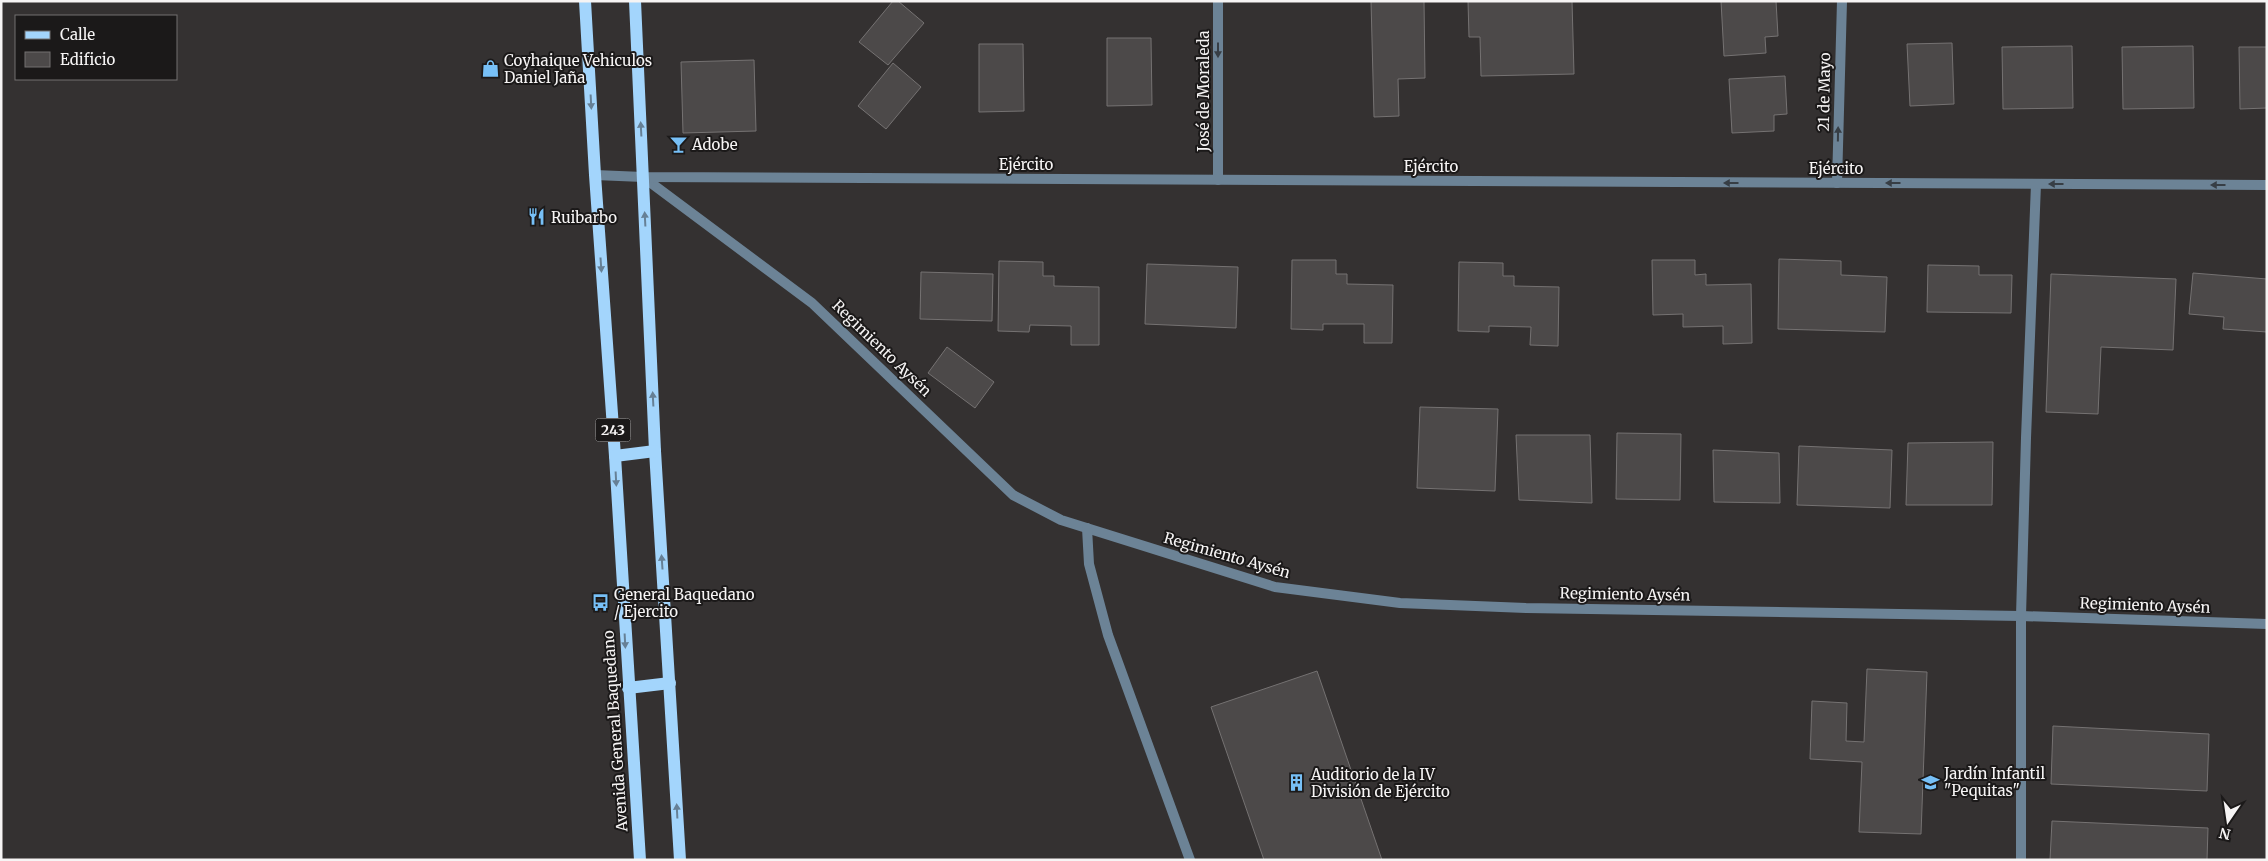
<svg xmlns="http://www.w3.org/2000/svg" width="2268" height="861" font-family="Merriweather,serif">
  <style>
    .building { fill: #4c4949; stroke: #757272 }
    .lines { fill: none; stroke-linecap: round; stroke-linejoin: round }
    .service { stroke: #6c8396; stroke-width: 10 }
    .minor { stroke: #6c8396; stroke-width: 10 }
    .tertiary { stroke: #6c8396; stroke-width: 10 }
    .primary { stroke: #a3d5fc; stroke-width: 12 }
    .oneway { fill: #373e45 }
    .oneway2 { fill: #668096 }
    .labels { text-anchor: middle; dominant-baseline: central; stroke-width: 4; stroke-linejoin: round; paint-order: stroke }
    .shield { fill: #1b1919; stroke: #b4b2b2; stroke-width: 1 }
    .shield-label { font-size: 14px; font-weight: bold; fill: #f6f4f4 }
    .poi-label { font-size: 15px; fill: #f6f4f4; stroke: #1b1919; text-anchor: start }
    .street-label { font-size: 15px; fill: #f6f4f4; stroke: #1b1919 }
  </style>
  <rect width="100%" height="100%" fill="#343131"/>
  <g class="building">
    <polygon points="893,1 898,1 924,23 888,65 859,42"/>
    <polygon points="1371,1 1424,1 1425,78 1398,79 1399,116 1374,117"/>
    <polygon points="1468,1 1572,1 1574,74 1481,76 1480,37 1469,37"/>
    <polygon points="1721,1 1776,1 1778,36 1765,37 1766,53 1724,56"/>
    <polygon points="1107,38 1151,38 1152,105 1107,106"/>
    <polygon points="1952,43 1954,104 1910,106 1907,44"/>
    <polygon points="979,44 1023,44 1024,111 979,112"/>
    <polygon points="2072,46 2073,108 2003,109 2002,47"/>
    <polygon points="2193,46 2194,108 2123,109 2122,47"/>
    <polygon points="2239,47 2267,47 2267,108 2240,109"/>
    <polygon points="754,60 756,131 683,133 681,62"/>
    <polygon points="893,63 921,87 886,129 858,106"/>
    <polygon points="1785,76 1787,114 1774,115 1774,131 1732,133 1729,79"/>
    <polygon points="1779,259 1841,261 1841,275 1887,277 1885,332 1778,329"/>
    <polygon points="1292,260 1336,260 1336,274 1347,274 1347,284 1393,285 1392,343 1364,343 1364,324 1323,324 1323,330 1291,329"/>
    <polygon points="1652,260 1695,260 1695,275 1706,274 1706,285 1751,284 1752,343 1723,344 1723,326 1683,327 1683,314 1653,315"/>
    <polygon points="999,261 1043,262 1043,276 1054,276 1054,286 1099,287 1099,345 1071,345 1071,326 1030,325 1029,332 998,331"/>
    <polygon points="1459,262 1503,263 1503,276 1514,276 1514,286 1559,287 1558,346 1530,345 1531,327 1489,326 1489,332 1458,331"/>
    <polygon points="1147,264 1238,267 1236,328 1145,324"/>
    <polygon points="1928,265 1979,266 1979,275 2012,275 2011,313 1927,312"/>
    <polygon points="921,272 993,274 992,321 920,319"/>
    <polygon points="2193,273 2267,279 2267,332 2223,329 2224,317 2189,314"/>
    <polygon points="2051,274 2176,279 2173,350 2101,347 2098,414 2046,412"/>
    <polygon points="947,347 994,382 975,408 928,373"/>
    <polygon points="1420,407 1498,409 1495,491 1417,488"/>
    <polygon points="1617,433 1681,434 1680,500 1616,499"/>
    <polygon points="1516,435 1590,435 1592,503 1519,500"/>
    <polygon points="1993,442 1992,505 1906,505 1908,443"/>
    <polygon points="1799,446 1892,450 1890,508 1797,505"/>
    <polygon points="1713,450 1779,453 1780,503 1714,502"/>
    <polygon points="1867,669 1927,672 1921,834 1859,832 1862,762 1810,759 1812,701 1847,703 1846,741 1864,742"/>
    <polygon points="1317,671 1382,860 1264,860 1211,707"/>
    <polygon points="2053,726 2209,734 2207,791 2051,784"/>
    <polygon points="2052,821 2208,828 2207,860 2050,860"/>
  </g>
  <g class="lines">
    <g class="service">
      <polyline points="643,177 812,303 1013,495 1061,520 1275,587 1400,603 1526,608 2021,616 2267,624"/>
      <polyline points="1087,528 1089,564 1108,635 1190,860"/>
      <polyline points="2021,860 2021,616 2026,438 2036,184"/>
    </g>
    <polyline class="minor" points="1218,180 1218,1"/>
    <g class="tertiary">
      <polyline points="595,175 643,177 2267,185"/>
      <polyline points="1837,183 1842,1"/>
    </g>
    <g class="primary">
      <polyline points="585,1 595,175 615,456 640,860"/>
      <polyline points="635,1 655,451 680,860"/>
      <polyline points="615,456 655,451"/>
      <polyline points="628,688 670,683"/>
    </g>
  </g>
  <defs><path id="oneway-solid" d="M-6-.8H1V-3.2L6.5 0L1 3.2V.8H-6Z" transform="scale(1.25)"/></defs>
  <g class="oneway">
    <use href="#oneway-solid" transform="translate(1218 50) rotate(90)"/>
    <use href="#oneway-solid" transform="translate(1838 134) rotate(-89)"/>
    <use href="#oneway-solid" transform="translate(1731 183) rotate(-180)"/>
    <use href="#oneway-solid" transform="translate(1893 183) rotate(-180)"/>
    <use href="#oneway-solid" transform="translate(2056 184) rotate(-180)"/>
    <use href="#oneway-solid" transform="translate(2218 185) rotate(-180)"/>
  </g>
  <g class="oneway2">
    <use href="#oneway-solid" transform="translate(591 102) rotate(87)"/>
    <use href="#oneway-solid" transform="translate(641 129) rotate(-93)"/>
    <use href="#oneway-solid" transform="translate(645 219) rotate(-93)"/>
    <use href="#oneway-solid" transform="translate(601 265) rotate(86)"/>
    <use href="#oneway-solid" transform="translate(653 399) rotate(-93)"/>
    <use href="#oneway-solid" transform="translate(616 479) rotate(87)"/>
    <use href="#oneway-solid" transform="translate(662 562) rotate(-94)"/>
    <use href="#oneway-solid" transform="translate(625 641) rotate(87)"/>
    <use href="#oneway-solid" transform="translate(677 811) rotate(-93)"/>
  </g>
  <defs>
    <symbol id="shop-bare" viewBox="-9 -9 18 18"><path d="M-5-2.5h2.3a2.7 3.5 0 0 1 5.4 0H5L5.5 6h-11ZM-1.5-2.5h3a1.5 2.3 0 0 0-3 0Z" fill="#77c0f7" stroke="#1b1919" stroke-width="2.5" paint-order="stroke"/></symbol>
    <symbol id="bar-bare" viewBox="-9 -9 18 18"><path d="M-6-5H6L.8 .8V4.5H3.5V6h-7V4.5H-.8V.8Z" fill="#77c0f7" stroke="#1b1919" stroke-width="2.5" paint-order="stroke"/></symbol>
    <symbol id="restaurant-bare" viewBox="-9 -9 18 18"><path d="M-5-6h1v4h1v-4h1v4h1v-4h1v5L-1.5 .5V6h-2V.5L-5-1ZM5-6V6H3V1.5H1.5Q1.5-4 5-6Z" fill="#77c0f7" stroke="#1b1919" stroke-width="2.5" paint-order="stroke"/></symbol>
    <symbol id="bus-bare" viewBox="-9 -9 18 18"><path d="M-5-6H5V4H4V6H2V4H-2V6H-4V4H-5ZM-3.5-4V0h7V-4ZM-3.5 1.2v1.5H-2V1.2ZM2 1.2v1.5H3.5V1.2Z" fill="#77c0f7" stroke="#1b1919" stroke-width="2.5" paint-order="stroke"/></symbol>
    <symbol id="school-bare" viewBox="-9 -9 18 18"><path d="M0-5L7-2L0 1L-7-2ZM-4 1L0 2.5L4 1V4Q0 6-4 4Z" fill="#77c0f7" stroke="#1b1919" stroke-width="2.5" paint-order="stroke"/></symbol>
    <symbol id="building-bare" viewBox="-9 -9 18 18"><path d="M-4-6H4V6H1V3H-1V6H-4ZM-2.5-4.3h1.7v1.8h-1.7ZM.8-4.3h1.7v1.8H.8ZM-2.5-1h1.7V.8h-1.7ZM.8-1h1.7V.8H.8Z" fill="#77c0f7" stroke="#1b1919" stroke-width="2.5" paint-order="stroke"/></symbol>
  </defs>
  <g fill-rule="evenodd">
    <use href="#shop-bare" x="478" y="56" width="25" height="25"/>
    <use href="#bar-bare" x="666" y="132" width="25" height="25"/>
    <use href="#restaurant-bare" x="524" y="204" width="25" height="25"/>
    <use href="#bus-bare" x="588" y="590" width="25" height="25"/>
    <use href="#school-bare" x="1918" y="770" width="25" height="25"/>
    <use href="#building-bare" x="1284" y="770" width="25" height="25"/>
  </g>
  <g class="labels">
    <rect class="shield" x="595.5" y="418.5" width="35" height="23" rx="4"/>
    <g class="shield-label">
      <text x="613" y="430">243</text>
    </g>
    <g class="poi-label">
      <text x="504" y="60">Coyhaique Vehiculos<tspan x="504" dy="17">Daniel Jaña</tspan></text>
      <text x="692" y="144">Adobe</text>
      <text x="551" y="217">Ruibarbo</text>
      <text x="614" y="594">General Baquedano<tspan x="614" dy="17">/ Ejercito</tspan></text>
      <text x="1944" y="773">Jardín Infantil<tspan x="1944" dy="17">"Pequitas"</tspan></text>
      <text x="1311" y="774">Auditorio de la IV<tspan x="1311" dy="17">División de Ejército</tspan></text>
    </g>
    <g class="street-label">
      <text transform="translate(1203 91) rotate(-90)">José de Moraleda</text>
      <text transform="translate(1824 92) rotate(-89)">21 de Mayo</text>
      <text x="1026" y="164">Ejército</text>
      <text x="1431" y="166">Ejército</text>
      <text x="1836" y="168">Ejército</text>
      <text transform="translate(882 348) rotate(44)">Regimiento Aysén</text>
      <text transform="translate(1227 555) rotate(16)">Regimiento Aysén</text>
      <text transform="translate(1625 594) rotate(1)">Regimiento Aysén</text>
      <text transform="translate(2145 605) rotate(2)">Regimiento Aysén</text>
      <text transform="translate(615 731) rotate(-94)">Avenida General Baquedano</text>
    </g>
  </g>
  <rect width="2268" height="861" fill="none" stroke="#f6f4f4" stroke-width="5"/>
  <rect x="15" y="15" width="162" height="65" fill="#1b1919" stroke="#737171"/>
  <rect x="25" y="31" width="25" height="8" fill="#a3d5fc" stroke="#737171"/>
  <text x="60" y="40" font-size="15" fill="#f6f4f4">Calle</text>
  <rect x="25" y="52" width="25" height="15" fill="#4c4949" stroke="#737171"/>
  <text x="60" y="65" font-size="15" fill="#f6f4f4">Edificio</text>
  <g transform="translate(2228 821) rotate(193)" stroke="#1b1919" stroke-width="4" paint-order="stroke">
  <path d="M0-4L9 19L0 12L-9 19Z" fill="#f6f4f4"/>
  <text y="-8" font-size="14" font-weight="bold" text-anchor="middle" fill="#f6f4f4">N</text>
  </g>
</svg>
